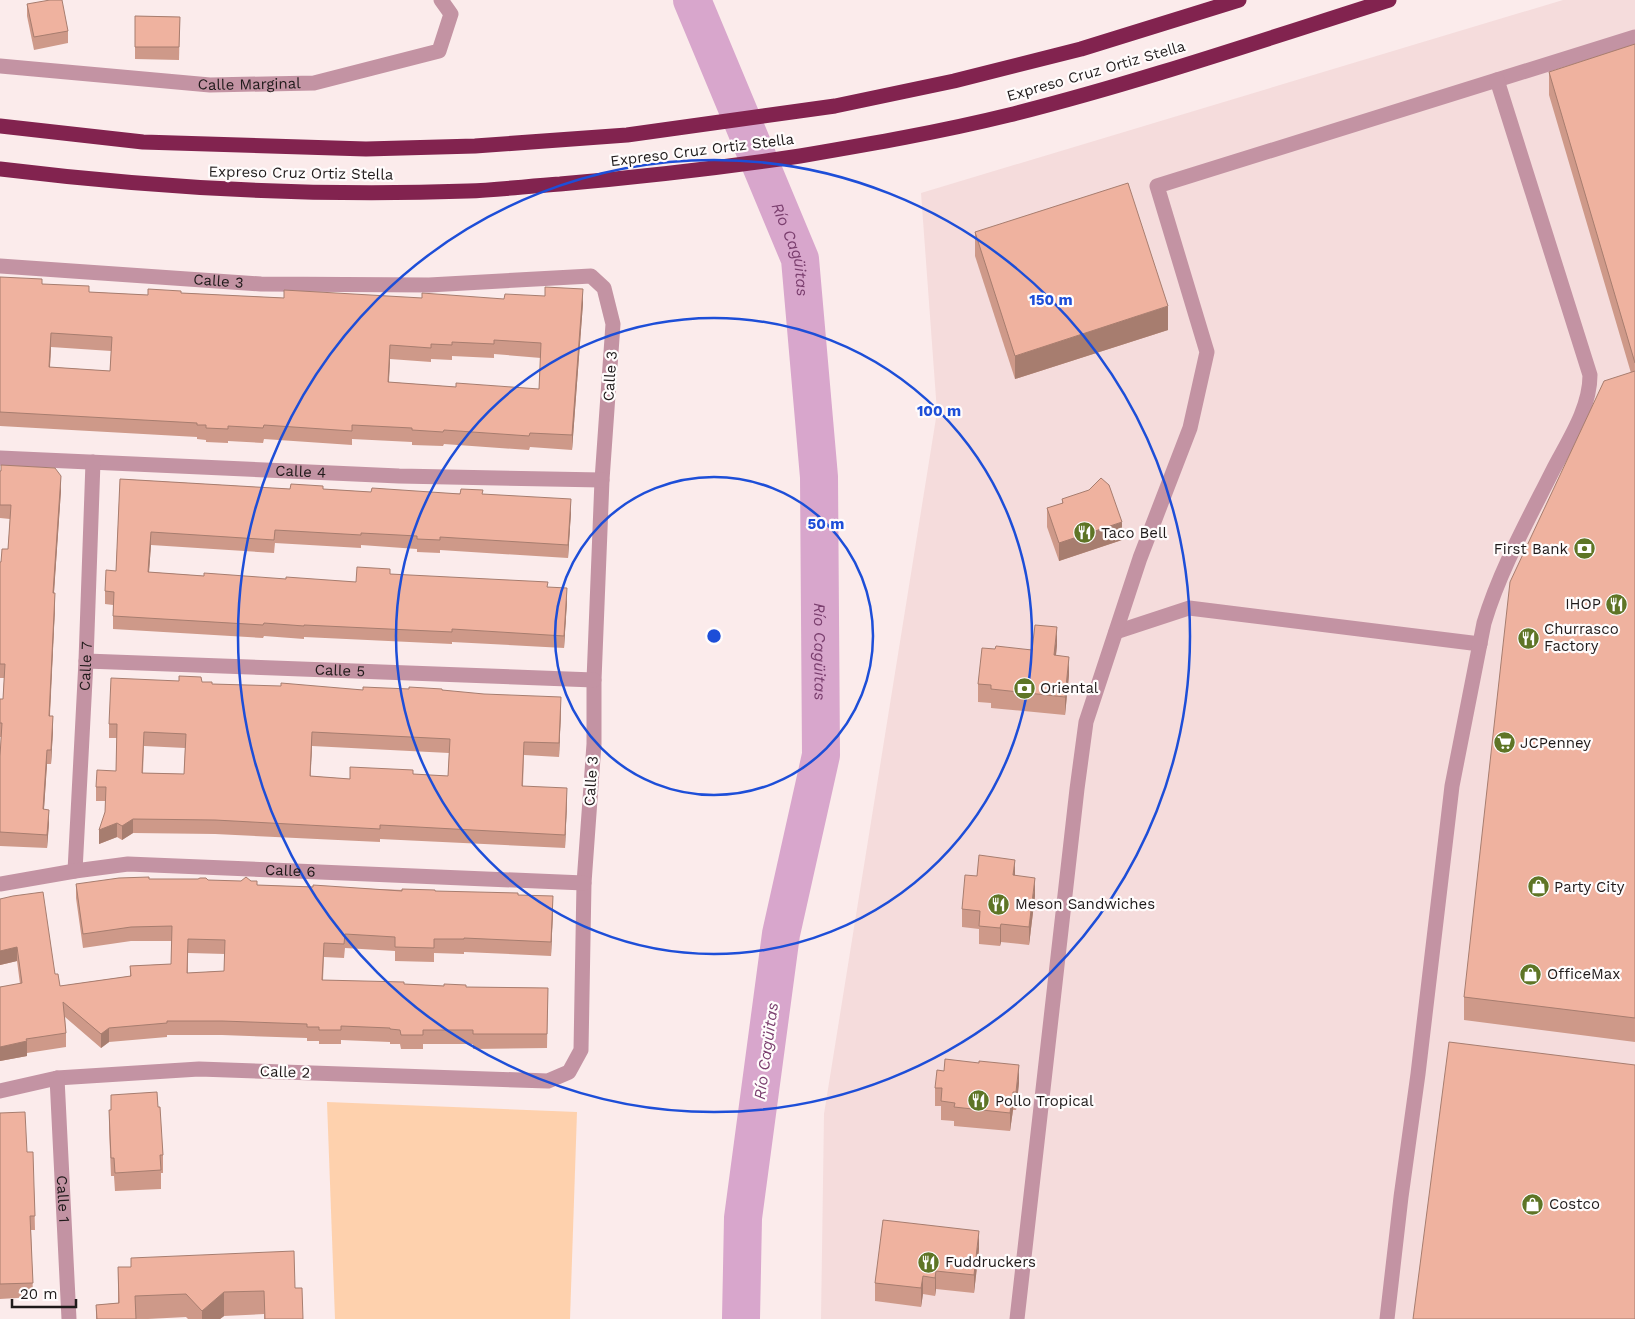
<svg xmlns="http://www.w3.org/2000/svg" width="1635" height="1319" font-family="'Work Sans',sans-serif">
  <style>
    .built { fill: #f5dcdc }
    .green { fill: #fed1ad }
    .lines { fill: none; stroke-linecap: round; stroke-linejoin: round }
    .river { stroke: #d8a6cc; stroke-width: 38 }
    .minor { stroke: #c393a3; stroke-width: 15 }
    .highway { stroke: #82234f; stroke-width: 15 }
    .wall { fill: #ce9989; fill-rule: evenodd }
    .shaded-wall { fill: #a77d6f }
    .building { fill: #efb29f; stroke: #a77d6f; fill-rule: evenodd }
    .ring { fill: none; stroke: #1d4ed8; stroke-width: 2.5 }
    .labels { text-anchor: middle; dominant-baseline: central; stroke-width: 4.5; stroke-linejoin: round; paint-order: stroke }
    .street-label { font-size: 15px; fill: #1f1a1a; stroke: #fffcfc }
    .poi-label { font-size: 15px; fill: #1f1a1a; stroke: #fffcfc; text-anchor: start }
    .water-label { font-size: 16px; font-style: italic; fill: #7a3e6e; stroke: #fffcfc }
    .centre { fill: #1d4ed8; stroke: #fffcfc; stroke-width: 2.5 }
    .ring-label { font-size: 15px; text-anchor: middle; font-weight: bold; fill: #1d4ed8; stroke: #fffcfc; stroke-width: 4.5; stroke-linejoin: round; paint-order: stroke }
  </style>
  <rect width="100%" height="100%" fill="#fbebeb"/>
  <polygon class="built" points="1563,0 1635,0 1635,1319 821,1319 824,1114 937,412 921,193"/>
  <polygon class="green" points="327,1102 577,1112 570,1319 335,1319"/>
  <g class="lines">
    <path class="river" id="s1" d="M692 0 800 259 819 477 821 755 781 934 743 1218 741 1319"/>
    <g class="minor">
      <path id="s2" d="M0 66 210 85 314 83 439 51 451 14 441 0"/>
      <path id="s3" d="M0 266 261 284 429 285 591 276 604 288 613 324 602 480 594 680V744L584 883 581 1050 569 1072 548 1081 199 1069 57 1078 0 1091"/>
      <path id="s4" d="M0 458 399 476 602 480"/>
      <polyline points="1116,632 1189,608 1480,644"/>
      <path id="s5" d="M86 661 594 680"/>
      <path id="s6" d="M75 871 86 661 93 462"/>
      <path id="s7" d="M0 884 75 871 128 864 584 883"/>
      <path id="s8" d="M57 1078 69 1319"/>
      <polyline points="1017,1319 1077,789 1086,722 1140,558 1190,428 1207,352 1157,186 1635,37"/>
      <path d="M1387 1319 1401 1197 1418 1074 1452 786 1484 623C1500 570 1528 520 1553 470 1568 441 1590 409 1590 375L1497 80"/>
    </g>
    <g class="highway">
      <polyline points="0,126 143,142 366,149 475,146 627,135 835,106 954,81 1081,49 1239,0"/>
      <path d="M0 169C155 188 311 197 468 191 498 190 529 186 560 184 640 177 720 168 800 156 870 144 940 132 1009 115 1137 83 1263 40 1389 0"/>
    </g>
  </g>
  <g class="wall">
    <polygon points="27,4 68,31 68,43 34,50 27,16"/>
    <polygon points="135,16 180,17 179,60 135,59"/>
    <polygon points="1635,44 1635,1042 1464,1020 1464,997 1631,373 1549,95 1549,72"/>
    <polygon points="975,232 1168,330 1015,379 975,256"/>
    <path d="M0 277 89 292 148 295 181 293 284 298 504 299 583 303 572 450 530 447 529 450 444 444 443 446 412 445V442L352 439V445L264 439 263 443 228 441V443L206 442V440L197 439V437L0 426ZM51 347 111 351 110 371 50 367ZM494 354 541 358 539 389 456 387 389 382 390 359 431 362V359L452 360V356L494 358Z"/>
    <polygon points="0,471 61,490 54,593 55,607 50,716 53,730 51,764 47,764 44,809 49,823 47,848 0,846 0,756 1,737 0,737 0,699 3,699 4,678 0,678 0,562 1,562 8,549 10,519 0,518"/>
    <polygon points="120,479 290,489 323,489 371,492 483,494 571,512 568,558 440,550 440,553 417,552 417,549 361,545 361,548 275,543 274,553 151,545 149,572 204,576 356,582 390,574 548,587 567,601 564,648 452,642 452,644 304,637 304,639 264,636 263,638 113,629 113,605 105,604 105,591 116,571"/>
    <polygon points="1062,499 1122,540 1059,561 1047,527 1047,508 1062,504"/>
    <polygon points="1057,645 1056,655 1069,675 1065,715 991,708 991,703 978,702 978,684 995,649 1032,650"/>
    <path d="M202 682 212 684 363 690H442L561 711 559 757 524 755 523 786 567 802 565 848 380 839V842L215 834 133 833 122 840 117 837 99 844 105 812 106 801H96V787L116 771 117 738H109V724ZM144 746 185 748 184 774 143 773ZM312 746 449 753 448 776 413 774 350 779 310 776Z"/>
    <polygon points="1015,875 1035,896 1029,945 1001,942 1000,946 979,944 979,929 962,927 962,909 977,876"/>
    <path d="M149 879 208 880 257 885 435 891 518 895 553 911 551 956 464 952V954L434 953V962L395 961V951L345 948 344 958 324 957 323 980 466 987 548 988 547 1048 473 1049V1044H423V1049H401L400 1044H390V1042L341 1040V1044H319V1041H307V1038L222 1035H167V1037L109 1042 101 1048 65 1017 66 1033V1047L27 1053V1056L0 1061V987L20 984 17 961 0 965V899L55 974 60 986 130 976V966L171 964 172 941H131L83 948 76 898V884ZM188 953 225 954 224 971 188 973Z"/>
    <polygon points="1019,1083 1016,1110 1013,1110 1010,1131 954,1126 954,1121 941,1120 941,1106 935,1106 935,1088"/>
    <polygon points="111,1095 158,1107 163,1155 163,1173 161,1173 161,1189 115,1191 114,1176 111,1176 109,1128 109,1110 111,1110"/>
    <polygon points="0,1113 27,1152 34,1186 35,1230 31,1230 33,1297 0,1299"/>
    <polygon points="979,1249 974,1293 936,1289 935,1296 923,1294 921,1307 875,1301 875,1283"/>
    <polygon points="118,1267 295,1288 303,1319 264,1319 264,1314 224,1316 220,1319 188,1319 186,1317 148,1319 96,1319 96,1305 118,1303"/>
  </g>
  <g class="shaded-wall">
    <polygon points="583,289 583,303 572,450 572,435"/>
    <polygon points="1168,306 1168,330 1015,379 1015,356"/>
    <polygon points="51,333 51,347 49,381 49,367"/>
    <polygon points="390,345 390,359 388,396 388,382"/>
    <polygon points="61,476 61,490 53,606 53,593"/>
    <polygon points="571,499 571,512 568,558 568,545"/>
    <polygon points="1122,522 1122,540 1059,561 1059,543"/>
    <polygon points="151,532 151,545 148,585 148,572"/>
    <polygon points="567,588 567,601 564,648 564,636"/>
    <polygon points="55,593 55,607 49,730 49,716"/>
    <polygon points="1057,627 1057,645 1054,673 1054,655"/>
    <polygon points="1069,657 1069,675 1065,715 1065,697"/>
    <polygon points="561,697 561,711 559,757 559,743"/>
    <polygon points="53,716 53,730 51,764 51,750"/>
    <polygon points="312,732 312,746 310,790 310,776"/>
    <polygon points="47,750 47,764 43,823 43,809"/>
    <polygon points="567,788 567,802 565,848 565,835"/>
    <polygon points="49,810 49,823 47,848 47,835"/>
    <polygon points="133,819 133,833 122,840 122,826"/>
    <polygon points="117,823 117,837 99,844 99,830"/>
    <polygon points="1015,860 1015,878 1013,875"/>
    <polygon points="1035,878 1035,896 1029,945 1029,927"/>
    <polygon points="553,896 553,911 551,956 551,942"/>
    <polygon points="1001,924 1001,942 1000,946 1000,928"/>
    <polygon points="17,947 17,961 0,965 0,951"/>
    <polygon points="109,1028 109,1042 101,1048 101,1034"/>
    <polygon points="27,1041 27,1056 0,1061 0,1047"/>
    <polygon points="1019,1065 1019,1083 1016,1110 1016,1092"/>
    <polygon points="1013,1092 1013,1110 1010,1131 1010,1113"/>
    <polygon points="979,1231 979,1249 974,1293 974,1275"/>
    <polygon points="936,1271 936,1289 935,1296 935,1278"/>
    <polygon points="923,1276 923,1294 921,1307 921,1288"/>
    <polygon points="224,1292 224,1316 220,1319 202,1319 202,1311"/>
  </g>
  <g class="building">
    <polygon points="50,0 62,0 68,31 34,37 27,4"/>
    <polygon points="135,16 180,17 179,47 135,47"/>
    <polygon points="1635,44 1635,363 1549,72"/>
    <polygon points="1128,183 1168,306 1015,356 975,232"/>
    <path d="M0 277 42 279V284L89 286V292L148 295V289L181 291V293L284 298V290L422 298V293L504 299 505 294 545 296V287L583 289 572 435 530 433 529 436 444 430 443 432 412 430V428L352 425V431L264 425 263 428 228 426V429L206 428V425H197V423L0 412ZM51 333 112 337 110 371 49 367ZM494 340 541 343 539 389 456 383V387L388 382 390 345 431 348V344L452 345V342L494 344Z"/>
    <polygon points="1635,371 1635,1018 1464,997 1510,582 1604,381"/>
    <polygon points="1,465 55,468 61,476 53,593 55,593 49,716 53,716 51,750 47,750 43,809 49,810 47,835 0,832 0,756 2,723 0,723 0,699 3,699 5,664 0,664 0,562 1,562 2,549 8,549 11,505 0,505 0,471 1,471"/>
    <polygon points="1101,478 1109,485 1122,522 1059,543 1047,508 1063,503 1062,499 1089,490"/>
    <polygon points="120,479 290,489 291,484 323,486 323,489 371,492 372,488 460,494 461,489 483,490 482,494 571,499 568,545 440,537 440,540 417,539 417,536 361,533 361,535 275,530 274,540 151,532 148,572 204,576 204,573 286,579 286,577 356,582 357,567 390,569 390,574 548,582 547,587 567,588 564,636 452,629 452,632 304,625 304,626 264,623 263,625 113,616 114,592 105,591 106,570 116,571"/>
    <polygon points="1035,625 1057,627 1054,655 1069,657 1065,697 991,689 991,685 978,684 982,648 995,649 996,646 1032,650"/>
    <path d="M179 676 201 677 202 682H212V684L281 686V683L363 690V687L409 689V687L442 689V690L484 694 561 697 559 743 524 742 522 786 567 788 565 835 380 825V829L215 820 133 819 122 826 117 823 99 830 105 812 106 787H96L97 770 116 771 117 724H109L111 678 179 681ZM144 732 186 734 184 774 142 773ZM312 732 450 739 448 776 413 774V770L350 767V779L310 776Z"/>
    <polygon points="979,855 1015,860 1013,875 1035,878 1029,927 1001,924 1000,928 979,926 980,911 962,909 965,875 977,876"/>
    <path d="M149 877V879H198L200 878H206L208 880 241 881 246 877 251 881H257V885L313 887V885L402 891V889L435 890V891L518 893V895L553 896 551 942 464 938V939H434V948L395 947V937L345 934 344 944 324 943 322 980 404 982V984L444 986V984L466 985V987L548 988 547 1034H473V1030H423V1035H401L400 1030 390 1029V1028L341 1026V1030H319V1027H307V1024L222 1021H167V1023L109 1028 101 1034 63 1002 66 1033 26 1039 27 1041 0 1047V987L22 983 17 947 0 951V899L13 896 43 892 55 974H58L60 986 131 976 130 966 171 964 172 926 131 927 83 934 76 884 119 878ZM188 939 225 940 224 971 187 973Z"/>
    <polygon points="1449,1042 1635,1065 1635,1319 1413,1319"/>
    <polygon points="945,1059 979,1063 979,1061 1019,1065 1016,1092 1013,1092 1010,1113 954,1107 955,1103 941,1101 942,1088 935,1088 937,1070 944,1071"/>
    <polygon points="157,1092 158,1107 160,1107 163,1155 160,1155 161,1170 115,1173 114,1158 111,1158 109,1110 111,1110 111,1095"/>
    <polygon points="25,1112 27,1152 33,1152 34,1186 35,1216 30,1216 33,1283 0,1284 0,1113"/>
    <polygon points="883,1220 979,1231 974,1275 936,1271 935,1278 923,1276 921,1288 875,1283"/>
    <polygon points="294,1251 295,1288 302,1288 303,1319 265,1319 264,1291 224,1292 202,1311 186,1294 135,1296 136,1319 97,1319 96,1305 119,1303 118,1267 131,1267 131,1258"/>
  </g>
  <g class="ring">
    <circle cx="714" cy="636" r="159"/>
    <circle cx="714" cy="636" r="318"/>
    <circle cx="714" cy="636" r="476"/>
  </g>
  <defs>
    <symbol id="restaurant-disc" viewBox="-11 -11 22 22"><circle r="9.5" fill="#5e7526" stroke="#fffcfc"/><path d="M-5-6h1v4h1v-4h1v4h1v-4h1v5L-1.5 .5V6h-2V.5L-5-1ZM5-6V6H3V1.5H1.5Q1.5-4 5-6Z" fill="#fff"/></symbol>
    <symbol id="bank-disc" viewBox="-11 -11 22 22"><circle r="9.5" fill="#5e7526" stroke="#fffcfc"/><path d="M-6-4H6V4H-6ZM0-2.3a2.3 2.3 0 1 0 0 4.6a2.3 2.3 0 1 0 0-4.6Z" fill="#fff"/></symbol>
    <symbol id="supermarket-disc" viewBox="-11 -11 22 22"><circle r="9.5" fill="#5e7526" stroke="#fffcfc"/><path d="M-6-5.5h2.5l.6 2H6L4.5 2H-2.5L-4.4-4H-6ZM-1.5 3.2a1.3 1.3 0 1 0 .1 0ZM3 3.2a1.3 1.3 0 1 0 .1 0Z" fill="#fff"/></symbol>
    <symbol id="shop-disc" viewBox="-11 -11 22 22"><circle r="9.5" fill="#5e7526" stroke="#fffcfc"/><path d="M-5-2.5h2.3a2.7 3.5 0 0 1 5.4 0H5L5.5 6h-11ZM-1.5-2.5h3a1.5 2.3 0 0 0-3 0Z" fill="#fff"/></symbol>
  </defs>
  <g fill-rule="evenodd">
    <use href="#restaurant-disc" x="1072" y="520" width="25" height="25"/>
    <use href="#bank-disc" x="1572" y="536" width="25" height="25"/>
    <use href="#restaurant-disc" x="1604" y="592" width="25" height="25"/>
    <use href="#restaurant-disc" x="1516" y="626" width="25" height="25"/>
    <use href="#bank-disc" x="1012" y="676" width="25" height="25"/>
    <use href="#supermarket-disc" x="1492" y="730" width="25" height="25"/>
    <use href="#shop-disc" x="1526" y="874" width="25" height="25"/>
    <use href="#restaurant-disc" x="986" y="892" width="25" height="25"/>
    <use href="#shop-disc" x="1518" y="962" width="25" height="25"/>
    <use href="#restaurant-disc" x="966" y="1088" width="25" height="25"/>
    <use href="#shop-disc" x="1520" y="1192" width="25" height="25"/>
    <use href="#restaurant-disc" x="916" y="1250" width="25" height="25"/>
  </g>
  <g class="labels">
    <g class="street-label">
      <text transform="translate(1096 71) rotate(-16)">Expreso Cruz Ortiz Stella</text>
      <text stroke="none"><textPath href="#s2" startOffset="250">Calle Marginal</textPath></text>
      <text transform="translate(702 150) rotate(-7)">Expreso Cruz Ortiz Stella</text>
      <text transform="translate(301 173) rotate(1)">Expreso Cruz Ortiz Stella</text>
      <text stroke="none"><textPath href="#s3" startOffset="219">Calle 3</textPath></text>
      <text transform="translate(610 376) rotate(-86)">Calle 3</text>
      <text stroke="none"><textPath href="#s4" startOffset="301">Calle 4</textPath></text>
      <text stroke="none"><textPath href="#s6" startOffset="205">Calle 7</textPath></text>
      <text stroke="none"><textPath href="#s5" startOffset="254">Calle 5</textPath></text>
      <text transform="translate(591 781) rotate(-86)">Calle 3</text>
      <text stroke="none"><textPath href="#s7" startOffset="292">Calle 6</textPath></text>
      <text transform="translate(285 1072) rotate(2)">Calle 2</text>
      <text stroke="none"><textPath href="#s8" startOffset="121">Calle 1</textPath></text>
    </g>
    <g class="poi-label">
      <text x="1101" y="533">Taco Bell</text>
      <text x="1568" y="549" text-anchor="end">First Bank</text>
      <text x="1601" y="604" text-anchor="end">IHOP</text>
      <text x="1544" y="629">Churrasco<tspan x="1544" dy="17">Factory</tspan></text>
      <text x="1040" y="688">Oriental</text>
      <text x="1520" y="743">JCPenney</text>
      <text x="1554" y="887">Party City</text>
      <text x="1015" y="904">Meson Sandwiches</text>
      <text x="1547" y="974">OfficeMax</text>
      <text x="995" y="1101">Pollo Tropical</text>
      <text x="1549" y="1204">Costco</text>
      <text x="945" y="1262">Fuddruckers</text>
    </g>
    <g class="water-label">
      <text stroke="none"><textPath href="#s1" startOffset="269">Río Cagüitas</textPath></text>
      <text stroke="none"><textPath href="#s1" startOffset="674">Río Cagüitas</textPath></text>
      <text transform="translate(766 1051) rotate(-82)">Río Cagüitas</text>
    </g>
  </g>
  <circle cx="714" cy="636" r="8" class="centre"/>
  <g class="ring-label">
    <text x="1051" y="305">150 m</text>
    <text x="939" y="416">100 m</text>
    <text x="826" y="529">50 m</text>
  </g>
  <path d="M12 1299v8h64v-8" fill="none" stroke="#1f1a1a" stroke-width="2.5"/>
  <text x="20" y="1299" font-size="15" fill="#1f1a1a" stroke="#fffcfc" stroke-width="4" paint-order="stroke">20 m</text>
</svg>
